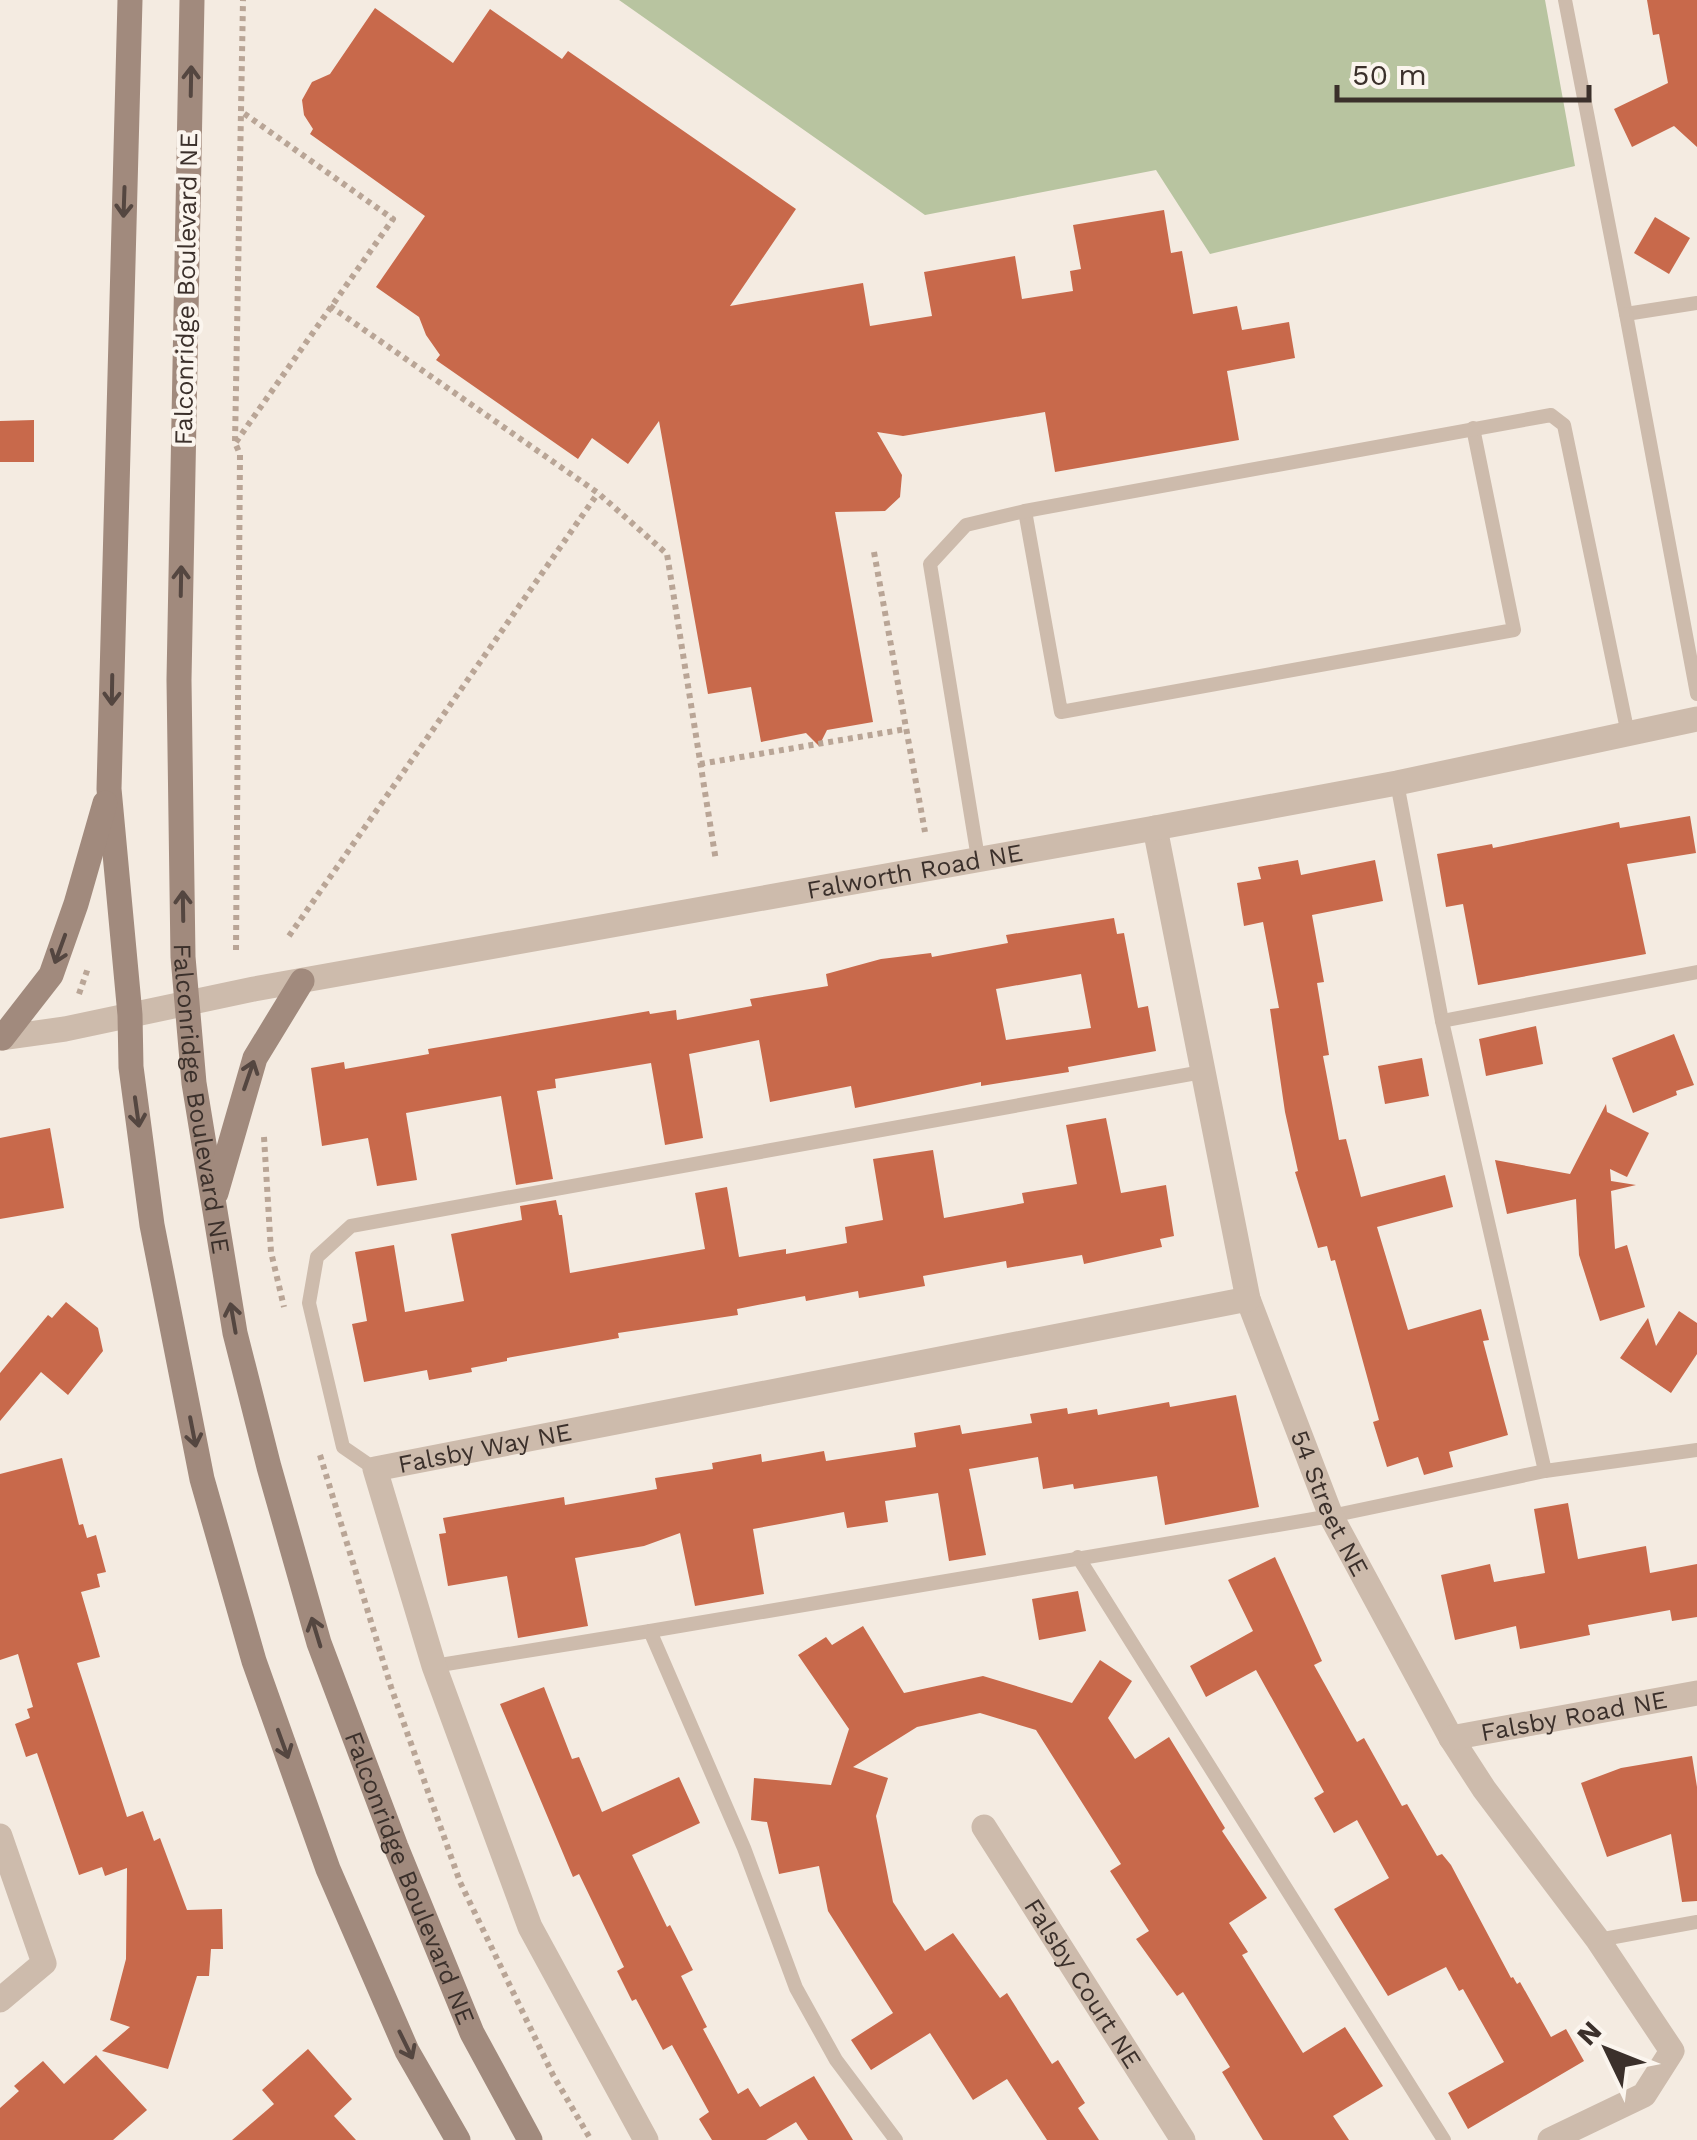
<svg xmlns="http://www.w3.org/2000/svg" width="1697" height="2140" font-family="'Work Sans',sans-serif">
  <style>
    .green { fill: #b8c4a0 }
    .building { fill: #c8694b; fill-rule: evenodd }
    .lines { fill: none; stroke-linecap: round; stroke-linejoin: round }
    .path { stroke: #b9a596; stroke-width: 6; stroke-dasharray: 5 5; stroke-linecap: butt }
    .lane { stroke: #cdbbac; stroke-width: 14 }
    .street { stroke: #cdbbac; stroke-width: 25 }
    .secondary { stroke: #a18a7d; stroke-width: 25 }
    .oneway { stroke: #544640 }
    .labels { text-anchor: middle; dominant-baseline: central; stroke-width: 8; stroke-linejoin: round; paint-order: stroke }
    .street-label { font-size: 25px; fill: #3b302b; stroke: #fbf5ee }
  </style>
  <rect width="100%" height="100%" fill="#f4ebe1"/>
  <polygon class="green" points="619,0 1545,0 1575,166 1210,254 1156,170 925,215"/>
  <g class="building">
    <polygon points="1647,0 1697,0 1697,147 1674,126 1632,147 1614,109 1668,83 1659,34 1653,35"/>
    <polygon points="375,8 453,63 490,9 562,59 568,51 796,209 730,306 863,283 870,326 932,316 924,272 1015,256 1022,299 1073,291 1070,271 1081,269 1073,225 1164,210 1171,253 1182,251 1193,314 1237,306 1242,330 1289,322 1295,358 1227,371 1239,440 1055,472 1045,412 903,436 877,432 902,475 900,497 885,511 835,512 873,722 827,730 819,746 806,733 761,742 751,687 708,694 659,421 628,464 592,438 578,459 436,360 440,355 426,335 419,317 376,287 425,216 310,134 313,129 304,115 302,100 312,82 330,74"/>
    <polygon points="1655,217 1690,238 1669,274 1634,253"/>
    <polygon points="34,420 34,462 0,462 0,421"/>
    <polygon points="1690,816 1696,853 1627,864 1646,954 1478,985 1463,904 1446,907 1437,854 1492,844 1493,848 1619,822 1620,828"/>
    <polygon points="1298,860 1301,875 1375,860 1383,901 1312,915 1324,982 1317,983 1329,1055 1323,1056 1339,1140 1346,1139 1361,1197 1445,1175 1453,1207 1377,1227 1408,1330 1481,1309 1489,1340 1483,1341 1508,1435 1449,1452 1453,1467 1424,1475 1418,1457 1387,1467 1373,1422 1379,1420 1335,1260 1331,1261 1327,1246 1318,1248 1295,1172 1298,1171 1285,1112 1270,1009 1279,1008 1263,922 1244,926 1237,883 1261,879 1258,867"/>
    <path d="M1114 918 1117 934 1124 933 1138 1008 1148 1006 1156 1051 1068 1067 1069 1072 981 1086V1082L855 1108 851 1086 770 1102 759 1040 689 1054 703 1138 665 1145 651 1063 555 1079 556 1088 537 1091 553 1179 516 1185 501 1096 406 1113 417 1180 377 1186 368 1138 322 1146 311 1068 344 1062 345 1069 429 1054 428 1049 649 1011 650 1014 676 1010 677 1020 752 1006 750 999 828 986 826 974 881 959 931 953 932 957 1008 943 1006 935ZM1081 974 1091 1028 1006 1040 996 989Z"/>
    <polygon points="1536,1026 1543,1064 1486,1076 1479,1039"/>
    <polygon points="1674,1034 1694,1085 1676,1091 1677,1095 1633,1113 1612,1058"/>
    <polygon points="1422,1058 1429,1096 1385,1104 1378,1066"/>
    <polygon points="1606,1104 1607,1112 1649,1133 1627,1177 1610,1169 1611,1181 1636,1185 1611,1191 1615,1249 1627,1245 1645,1307 1600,1321 1579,1255 1576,1199 1507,1214 1495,1160 1570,1174"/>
    <polygon points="1106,1118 1121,1193 1166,1185 1174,1236 1160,1239 1162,1247 1084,1264 1082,1255 1007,1268 1006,1261 923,1276 925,1286 859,1298 858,1291 806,1301 805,1296 737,1309 738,1315 618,1333 619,1338 507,1358 507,1361 471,1368 472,1372 429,1380 427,1370 364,1382 352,1324 367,1321 355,1252 394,1245 405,1312 464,1301 451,1234 522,1220 520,1206 556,1200 559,1215 562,1215 570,1273 705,1249 695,1193 727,1187 739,1257 786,1249 786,1254 847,1243 845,1227 883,1220 873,1159 933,1150 944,1218 1024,1203 1022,1193 1077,1184 1066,1125"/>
    <polygon points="50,1128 64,1208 0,1219 0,1138"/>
    <polygon points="66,1302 98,1328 103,1351 68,1395 41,1372 0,1421 0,1373 48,1315 52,1318"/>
    <polygon points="1679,1311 1697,1323 1697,1354 1671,1393 1620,1358 1648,1318 1656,1346"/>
    <polygon points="1236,1395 1259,1507 1165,1525 1157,1476 1074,1489 1073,1484 1043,1489 1038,1457 969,1469 986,1555 949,1561 938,1493 885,1501 888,1522 847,1528 844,1512 753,1529 764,1594 695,1606 680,1533 644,1546 575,1558 588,1626 518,1638 507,1576 448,1586 439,1534 446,1533 443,1518 564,1497 565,1505 657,1489 655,1478 713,1469 712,1463 761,1454 762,1462 824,1451 826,1461 916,1447 914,1433 960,1425 962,1434 1032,1423 1030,1414 1067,1408 1068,1414 1097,1409 1098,1415 1169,1402 1170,1407"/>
    <polygon points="62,1458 79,1525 83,1524 87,1538 96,1535 106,1572 97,1574 100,1587 81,1592 100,1657 77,1663 127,1817 143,1811 154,1841 160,1838 187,1910 222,1909 223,1949 211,1949 209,1976 197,1976 168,2069 102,2051 130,2027 110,2020 126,1959 127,1868 105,1876 102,1867 79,1875 37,1753 26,1757 15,1724 30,1718 27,1709 33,1707 18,1654 0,1660 0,1474"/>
    <polygon points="1568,1503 1578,1559 1646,1546 1650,1573 1697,1564 1697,1617 1672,1621 1670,1610 1588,1625 1590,1635 1520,1649 1516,1626 1455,1640 1441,1575 1490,1564 1494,1582 1545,1573 1534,1509"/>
    <polygon points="1275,1557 1322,1661 1314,1665 1357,1742 1364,1738 1402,1806 1407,1804 1437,1856 1442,1854 1451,1865 1511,1978 1513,1977 1517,1984 1520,1982 1551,2037 1566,2029 1584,2061 1468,2129 1448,2093 1504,2062 1463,1989 1459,1991 1446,1967 1388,1996 1334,1909 1389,1878 1357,1820 1334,1833 1314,1798 1324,1792 1256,1670 1206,1697 1190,1666 1253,1631 1228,1580"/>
    <polygon points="1078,1591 1086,1631 1039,1640 1032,1599"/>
    <polygon points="863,1626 904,1693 983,1676 1072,1703 1100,1660 1132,1681 1108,1718 1135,1759 1169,1737 1225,1828 1222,1831 1267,1898 1229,1923 1248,1952 1242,1955 1303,2053 1345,2027 1383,2086 1333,2116 1349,2140 1263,2140 1222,2072 1230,2067 1183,1992 1177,1996 1136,1939 1149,1931 1110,1871 1121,1864 1036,1730 980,1713 917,1727 853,1767 888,1778 876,1816 893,1902 925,1951 953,1933 1000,1998 1007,1993 1052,2064 1058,2060 1085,2103 1078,2108 1099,2140 1047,2140 1007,2079 973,2100 930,2033 871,2070 851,2040 893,2013 828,1911 819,1866 779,1874 767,1822 751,1820 754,1778 831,1785 849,1729 798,1655 826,1637 832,1645"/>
    <polygon points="544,1687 572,1759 579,1757 602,1812 679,1777 700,1823 632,1855 667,1927 670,1925 693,1970 681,1976 707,2027 703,2029 738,2094 748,2088 760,2107 814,2076 853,2140 808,2140 796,2122 766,2140 712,2140 699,2119 709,2112 672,2045 663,2050 636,1999 632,2001 617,1971 624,1967 579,1874 573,1877 500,1704"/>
    <polygon points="1692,1756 1697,1787 1697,1901 1682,1902 1671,1834 1607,1857 1581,1783 1621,1768"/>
    <polygon points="308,2049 352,2099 334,2116 356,2140 232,2140 274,2104 262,2090"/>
    <polygon points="96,2055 147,2110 113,2140 0,2140 0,2108 19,2091 14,2086 43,2061 64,2084"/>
  </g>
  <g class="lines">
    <g class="path">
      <polyline points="330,306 598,493 667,554 716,861"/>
      <polyline points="236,442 393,219 242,112"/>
      <polyline points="874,552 925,832"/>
      <polyline points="700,764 906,729"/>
      <polyline points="289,936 598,493"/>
      <polyline points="236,950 240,454 235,443 243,0"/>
      <polyline points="79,994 88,968"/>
      <polyline points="264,1137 271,1252 284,1307"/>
      <polyline points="320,1455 391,1687 460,1882 553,2075 591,2140"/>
    </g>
    <g class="lane">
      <polyline points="1565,0 1626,314 1697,303"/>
      <polyline points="1626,314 1697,694"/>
      <polyline points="1025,511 1061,712 1514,630 1473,428"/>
      <polyline points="1397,783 1442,1021"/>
      <polyline points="978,858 930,564 966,525 1025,511 1551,415 1564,425 1628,734"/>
      <polyline points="375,1469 343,1447 309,1303 317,1257 351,1226 1202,1072"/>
      <polyline points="1545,1471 1697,1450"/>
      <polyline points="1078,1557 1444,2140"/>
      <polyline points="434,1666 650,1631"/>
      <polyline points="1598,1940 1697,1922"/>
      <polyline points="896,2140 836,2060 796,1988 744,1848 650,1631 1331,1516 1545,1471 1442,1021 1697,972"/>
    </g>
    <g class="street">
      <path id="s1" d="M1155 828 1248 1299 1331 1516 1451 1738 1484 1789 1598 1940 1672 2051 1644 2095 1550 2140"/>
      <path id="s2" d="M0 1038 65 1029 254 989 1155 828 1397 783 1697 719"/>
      <path id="s3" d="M1451 1738 1697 1693"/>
      <path id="s4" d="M984 1827 1183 2140"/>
      <polyline points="0,1836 44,1963 0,2000"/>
      <path id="s5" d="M646 2140 530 1927 434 1666 375 1469 1248 1299"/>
    </g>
    <g class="secondary">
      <polyline points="130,0 109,789 130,1015 131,1067 152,1225 202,1479 254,1661 328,1869 407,2051 458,2140"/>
      <path id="s6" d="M192 0 179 680 183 957 194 1083 235 1333 269 1467 319 1643 396 1847 472 2033 530 2140"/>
      <polyline points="2,1038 51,975 76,904 105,803"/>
      <polyline points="216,1193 255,1058 302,981"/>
    </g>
  </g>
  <defs><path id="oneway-shaft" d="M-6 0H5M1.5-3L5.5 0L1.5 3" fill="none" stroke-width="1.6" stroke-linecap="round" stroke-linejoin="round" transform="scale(2.5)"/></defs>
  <g class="oneway">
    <use href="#oneway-shaft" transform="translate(191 81) rotate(-89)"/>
    <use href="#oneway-shaft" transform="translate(124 202) rotate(92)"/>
    <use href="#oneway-shaft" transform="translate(181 581) rotate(-89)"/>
    <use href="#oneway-shaft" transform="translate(112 690) rotate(91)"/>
    <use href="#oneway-shaft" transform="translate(183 906) rotate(-91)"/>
    <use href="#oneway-shaft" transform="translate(60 949) rotate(110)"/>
    <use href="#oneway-shaft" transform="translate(249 1075) rotate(-71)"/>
    <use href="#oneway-shaft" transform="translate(137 1112) rotate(82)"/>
    <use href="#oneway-shaft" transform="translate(233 1318) rotate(-100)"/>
    <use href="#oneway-shaft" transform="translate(193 1432) rotate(79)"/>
    <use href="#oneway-shaft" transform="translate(316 1632) rotate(-107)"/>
    <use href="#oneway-shaft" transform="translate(283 1744) rotate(70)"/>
    <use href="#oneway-shaft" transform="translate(406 2045) rotate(64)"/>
  </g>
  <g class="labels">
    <g class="street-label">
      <text transform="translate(186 289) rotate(-89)">Falconridge Boulevard NE</text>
      <text stroke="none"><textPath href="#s2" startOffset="930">Falworth Road NE</textPath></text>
      <text stroke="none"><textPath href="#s6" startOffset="1100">Falconridge Boulevard NE</textPath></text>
      <text stroke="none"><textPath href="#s5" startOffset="838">Falsby Way NE</textPath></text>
      <text stroke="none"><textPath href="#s1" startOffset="700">54 Street NE</textPath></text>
      <text stroke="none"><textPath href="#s3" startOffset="125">Falsby Road NE</textPath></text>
      <text stroke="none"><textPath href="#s6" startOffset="1910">Falconridge Boulevard NE</textPath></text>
      <text stroke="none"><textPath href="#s4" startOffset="185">Falsby Court NE</textPath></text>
    </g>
  </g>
  <g transform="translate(1607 2050) rotate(313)" stroke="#fbf5ee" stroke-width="8" paint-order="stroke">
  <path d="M0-8L18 38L0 25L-18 38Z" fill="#3b302b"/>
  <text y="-15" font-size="28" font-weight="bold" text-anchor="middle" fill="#3b302b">N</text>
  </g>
  <path d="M1337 85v15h252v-15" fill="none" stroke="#3b302b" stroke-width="5"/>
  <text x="1352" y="85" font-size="30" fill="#3b302b" stroke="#fbf5ee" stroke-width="8" paint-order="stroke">50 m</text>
</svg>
